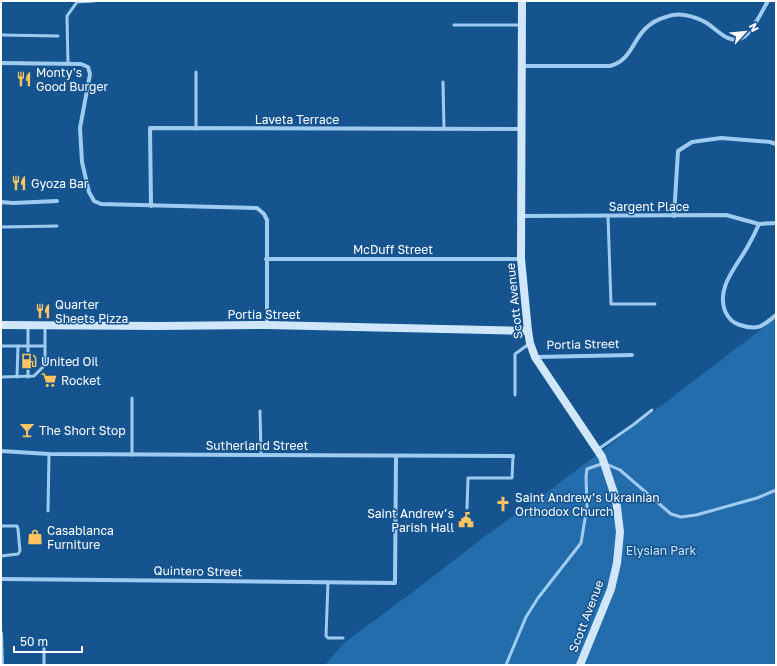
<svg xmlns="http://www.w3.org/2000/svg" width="777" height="666" font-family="'Golos Text',sans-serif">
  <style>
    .green { fill: #246dac }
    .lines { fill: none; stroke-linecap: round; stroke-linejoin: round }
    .lane { stroke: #a0cbf0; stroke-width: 3 }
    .street { stroke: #a0cbf0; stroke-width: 4 }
    .secondary { stroke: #cfe6fb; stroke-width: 8 }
    .labels { text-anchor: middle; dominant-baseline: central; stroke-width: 3; stroke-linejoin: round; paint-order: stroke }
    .poi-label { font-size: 12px; fill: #fff; stroke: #15548f; text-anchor: start }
    .street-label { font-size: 12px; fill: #fff; stroke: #15548f }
    .park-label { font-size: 12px; fill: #c7e3fc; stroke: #15548f }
  </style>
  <rect width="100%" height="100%" fill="#15548f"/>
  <polygon class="green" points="776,318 776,665 325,665 344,643 426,582 485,536 549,491"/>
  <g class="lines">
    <g class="lane">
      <polyline points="454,25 522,25"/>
      <polyline points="1,35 58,36"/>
      <polyline points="68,64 67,16 77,2 94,1"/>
      <polyline points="196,72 196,129"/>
      <polyline points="443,82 444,129"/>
      <polyline points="608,216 611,304 655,304"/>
      <polyline points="1,227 57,226"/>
      <polyline points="1,346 18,346"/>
      <polyline points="28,354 28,326"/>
      <polyline points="1,377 34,376 45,365 45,326"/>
      <polyline points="17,377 18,346 45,346"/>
      <polyline points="28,377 28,370"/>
      <polyline points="515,395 515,354 529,344"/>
      <polyline points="260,411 261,455"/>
      <polyline points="597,450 633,425 652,410"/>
      <polyline points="132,455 132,398"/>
      <polyline points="467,508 468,478 512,478 513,456"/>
      <polyline points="48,511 49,454"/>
      <polyline points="1,526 17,526 18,529 20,551 18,554 1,556"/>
      <polyline points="328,583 326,636 328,638 343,638"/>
      <polyline points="44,648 44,665"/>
      <polyline points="506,665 526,617 538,598 581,543 587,507 586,477 587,469 604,463 620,470 671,514 681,517 696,515 757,498 776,490"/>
    </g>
    <g class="street">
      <polyline points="1,63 81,64 88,67 90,74 80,128 82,162 89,192 94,201 101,204 257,208 264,214 267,220 267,325"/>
      <path d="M522 66H610C631 60 632 42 645 29 651 23 658 19 666 17 678 12 693 16 705 22 716 28 728 45 742 38 752 33 762 11 768 1"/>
      <polyline points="1,202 13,203 57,201"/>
      <polyline points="151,206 150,128 522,129"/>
      <polyline points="521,216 726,215 759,224 776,223"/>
      <polyline points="674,216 678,151 692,142 721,138 770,142 776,144"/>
      <path d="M759 224C756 231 752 239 748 246 737 266 716 287 725 311 728 318 733 323 740 325 758 331 763 326 776 315"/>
      <polyline points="266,259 521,259"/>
      <polyline points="536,357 632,355"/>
      <polyline points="1,451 49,454 513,456"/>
      <polyline points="1,579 395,583 396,457"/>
      <polyline points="1,633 2,665"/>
    </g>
    <g class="secondary">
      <polyline points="522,1 521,259 528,331 530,343 535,357 602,457 616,499 620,532 617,563 611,589 580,665"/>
      <polyline points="1,325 158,326 267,325 528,331"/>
    </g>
  </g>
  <defs>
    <symbol id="restaurant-bare" viewBox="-9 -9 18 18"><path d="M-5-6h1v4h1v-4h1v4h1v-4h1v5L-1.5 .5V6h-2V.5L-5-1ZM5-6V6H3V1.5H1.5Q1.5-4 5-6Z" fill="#ffc460" stroke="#15548f" stroke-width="2.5" paint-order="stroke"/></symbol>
    <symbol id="fuel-bare" viewBox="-9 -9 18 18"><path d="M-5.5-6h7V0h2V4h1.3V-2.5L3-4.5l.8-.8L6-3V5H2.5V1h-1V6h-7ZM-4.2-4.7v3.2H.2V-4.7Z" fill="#ffc460" stroke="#15548f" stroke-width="2.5" paint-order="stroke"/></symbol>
    <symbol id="supermarket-bare" viewBox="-9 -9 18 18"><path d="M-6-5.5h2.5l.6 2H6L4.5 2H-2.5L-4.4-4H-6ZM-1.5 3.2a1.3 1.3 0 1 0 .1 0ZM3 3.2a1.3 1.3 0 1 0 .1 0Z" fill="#ffc460" stroke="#15548f" stroke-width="2.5" paint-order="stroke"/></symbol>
    <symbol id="bar-bare" viewBox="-9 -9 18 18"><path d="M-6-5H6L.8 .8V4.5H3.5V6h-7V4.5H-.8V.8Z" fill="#ffc460" stroke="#15548f" stroke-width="2.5" paint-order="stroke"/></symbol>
    <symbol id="church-bare" viewBox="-9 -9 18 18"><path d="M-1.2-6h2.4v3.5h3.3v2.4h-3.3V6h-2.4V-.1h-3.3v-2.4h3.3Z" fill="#ffc460" stroke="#15548f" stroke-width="2.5" paint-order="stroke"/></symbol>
    <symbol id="civic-bare" viewBox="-9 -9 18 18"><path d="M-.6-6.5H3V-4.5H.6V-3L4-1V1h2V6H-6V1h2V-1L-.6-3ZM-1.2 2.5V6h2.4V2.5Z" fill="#ffc460" stroke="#15548f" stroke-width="2.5" paint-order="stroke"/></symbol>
    <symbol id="shop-bare" viewBox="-9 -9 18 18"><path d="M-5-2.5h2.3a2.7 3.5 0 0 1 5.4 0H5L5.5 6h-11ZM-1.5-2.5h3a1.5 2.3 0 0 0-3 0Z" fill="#ffc460" stroke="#15548f" stroke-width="2.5" paint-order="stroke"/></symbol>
  </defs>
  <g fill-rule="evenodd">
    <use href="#restaurant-bare" x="13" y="68" width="22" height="22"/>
    <use href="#restaurant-bare" x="8" y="172" width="22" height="22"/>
    <use href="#restaurant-bare" x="32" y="300" width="22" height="22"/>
    <use href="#fuel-bare" x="18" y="350" width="22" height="22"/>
    <use href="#supermarket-bare" x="38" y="369" width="22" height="22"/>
    <use href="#bar-bare" x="16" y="419" width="22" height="22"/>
    <use href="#church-bare" x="492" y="493" width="22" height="22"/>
    <use href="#civic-bare" x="455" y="509" width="22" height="22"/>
    <use href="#shop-bare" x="24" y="526" width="22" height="22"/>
  </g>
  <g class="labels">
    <g class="poi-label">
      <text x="36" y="72">Monty's<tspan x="36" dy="14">Good Burger</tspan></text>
      <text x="31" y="183">Gyoza Bar</text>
      <text x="55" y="304">Quarter<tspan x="55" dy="14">Sheets Pizza</tspan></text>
      <text x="41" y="361">United Oil</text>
      <text x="61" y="380">Rocket</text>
      <text x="39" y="430">The Short Stop</text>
      <text x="515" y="497">Saint Andrew’s Ukrainian<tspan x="515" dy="14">Orthodox Church</tspan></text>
      <text x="454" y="513" text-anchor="end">Saint Andrew’s<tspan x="454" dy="14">Parish Hall</tspan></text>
      <text x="47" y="530">Casablanca<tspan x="47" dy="14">Furniture</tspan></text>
    </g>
    <g class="street-label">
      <text x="297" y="119">Laveta Terrace</text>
      <text x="649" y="206">Sargent Place</text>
      <text x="393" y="249">McDuff Street</text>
      <text transform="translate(514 301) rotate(-96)">Scott Avenue</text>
      <text x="264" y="314">Portia Street</text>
      <text transform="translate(583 344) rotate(-1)">Portia Street</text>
      <text x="257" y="445">Sutherland Street</text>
      <text transform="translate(198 571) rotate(1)">Quintero Street</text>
      <text transform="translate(586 616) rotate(-69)">Scott Avenue</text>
    </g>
    <g class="park-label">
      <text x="661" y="550">Elysian Park</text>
    </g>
  </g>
  <rect width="777" height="666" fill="none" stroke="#ffffff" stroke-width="4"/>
  <g transform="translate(745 32) rotate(63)" stroke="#15548f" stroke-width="3" paint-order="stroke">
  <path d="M0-3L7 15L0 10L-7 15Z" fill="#ffffff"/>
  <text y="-6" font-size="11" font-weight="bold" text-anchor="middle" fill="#ffffff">N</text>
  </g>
  <path d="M14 646v6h68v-6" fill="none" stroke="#ffffff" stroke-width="2"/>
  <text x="20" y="646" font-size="12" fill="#ffffff" stroke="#15548f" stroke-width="3" paint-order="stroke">50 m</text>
</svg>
